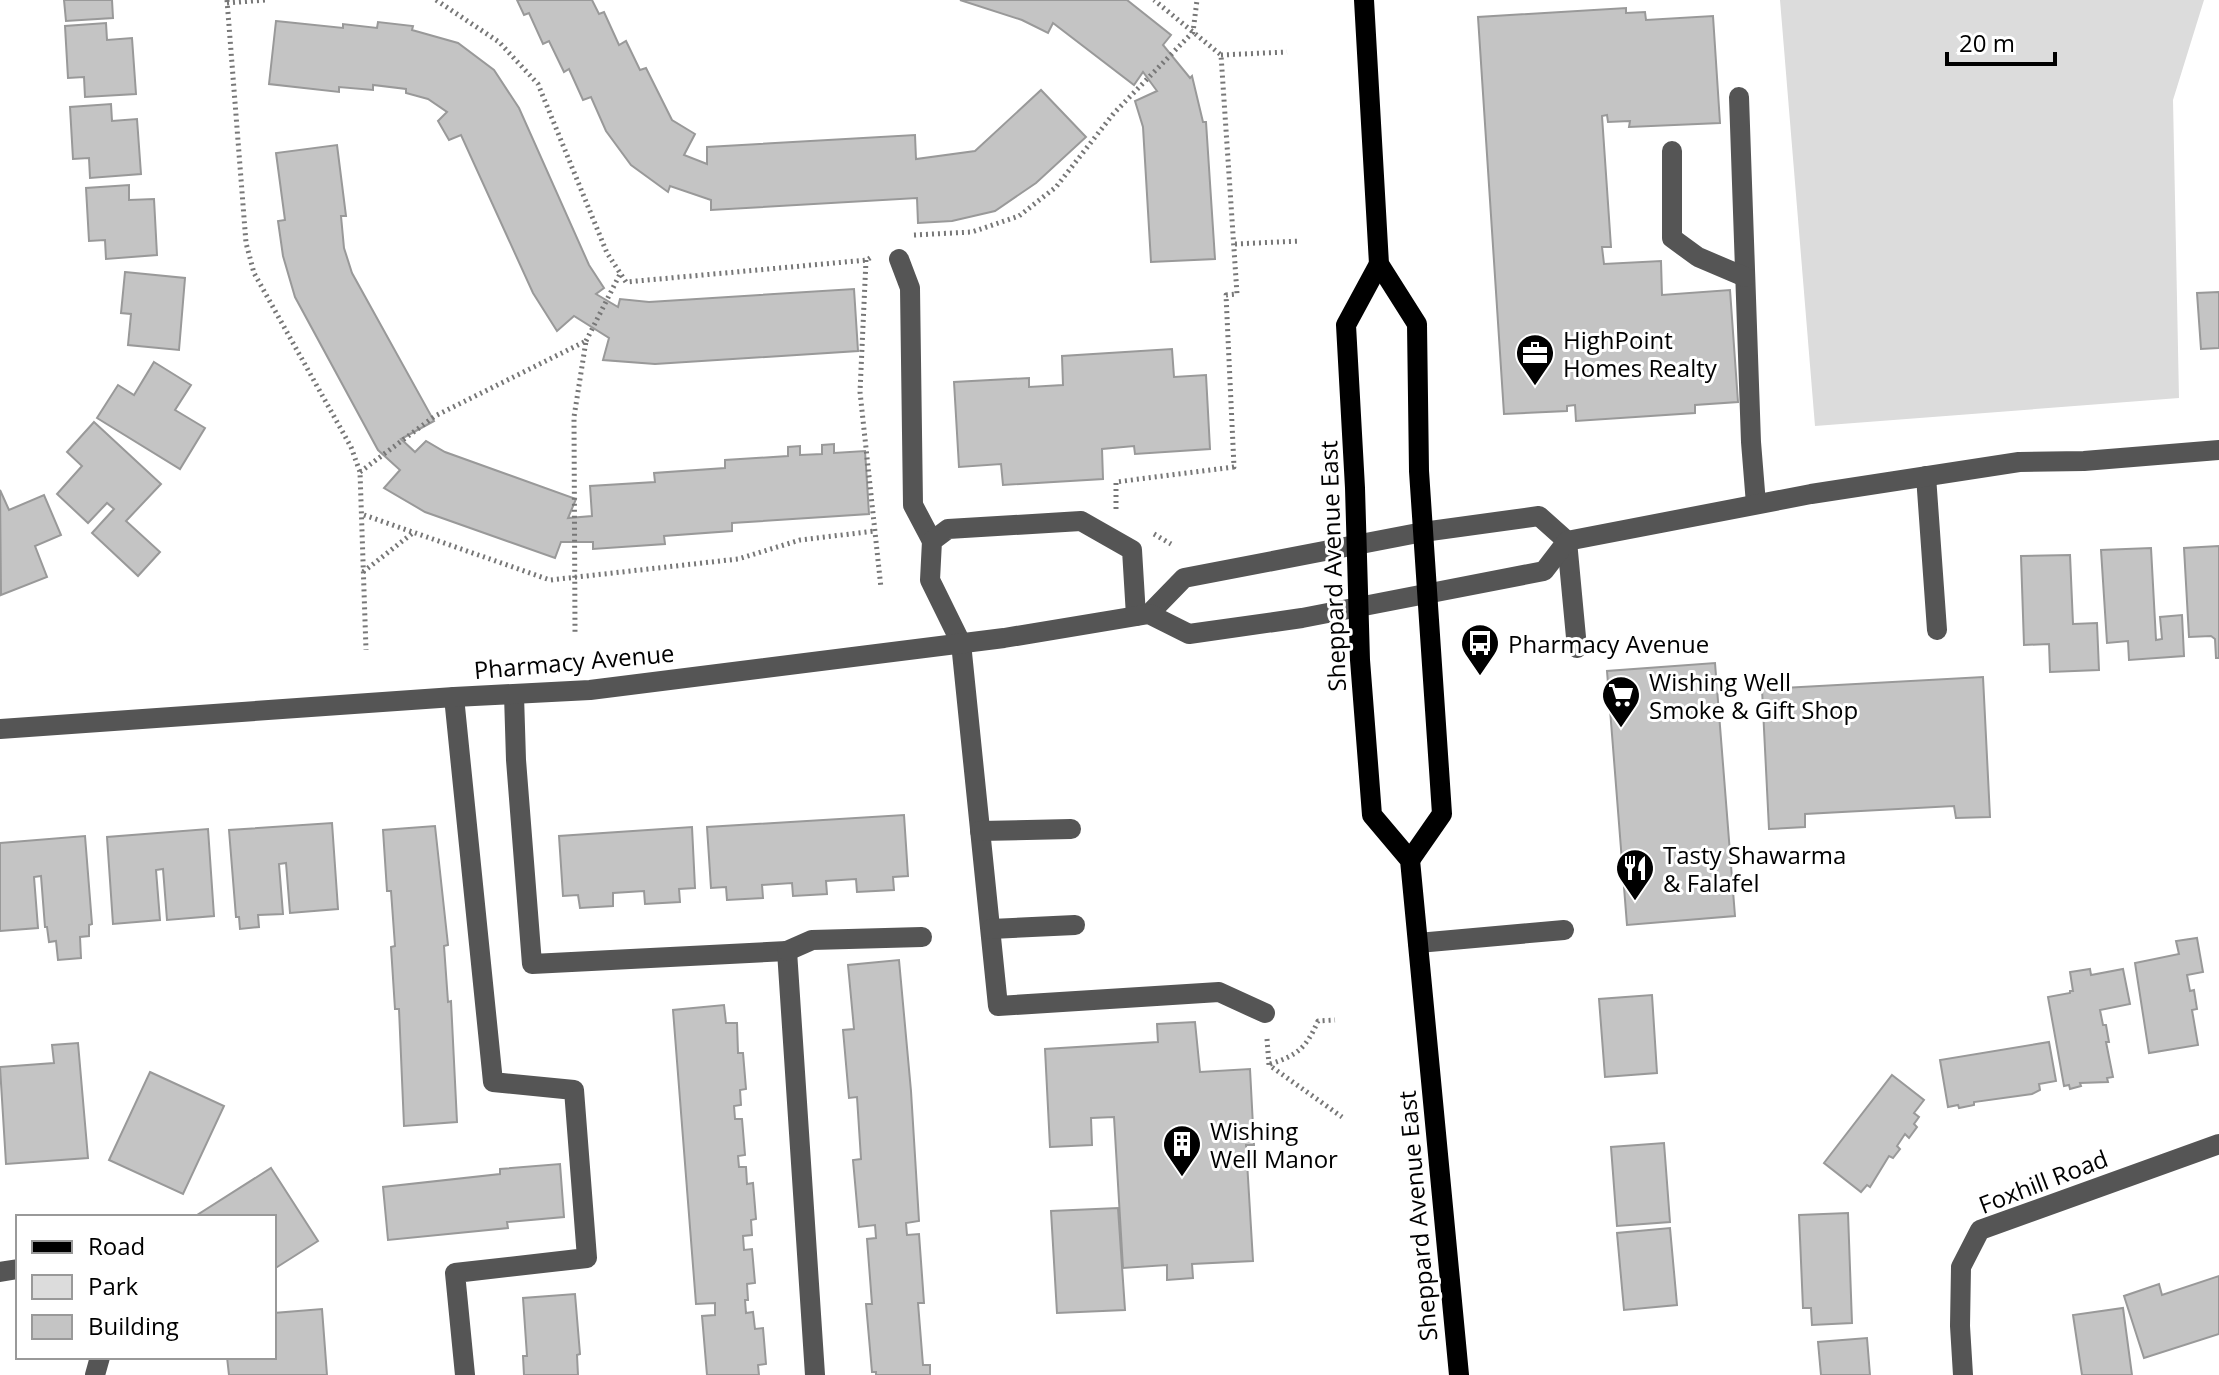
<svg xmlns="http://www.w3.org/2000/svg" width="2219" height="1375" font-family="'Open Sans',sans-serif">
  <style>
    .green { fill: #dcdcdc }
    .building { fill: #c4c4c4; stroke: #999; stroke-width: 2 }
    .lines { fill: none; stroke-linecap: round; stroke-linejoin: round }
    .path { stroke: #777; stroke-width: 5; stroke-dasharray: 2 4; stroke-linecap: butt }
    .minor { stroke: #555; stroke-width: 20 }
    .major { stroke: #000; stroke-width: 20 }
    .labels { text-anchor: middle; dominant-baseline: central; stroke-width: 6; stroke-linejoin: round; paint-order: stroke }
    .poi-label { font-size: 24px; fill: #000; stroke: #fff; text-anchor: start }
    .street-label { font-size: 24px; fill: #000; stroke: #fff }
  </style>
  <rect width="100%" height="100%" fill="#fff"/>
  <polygon class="green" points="1780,0 2204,0 2173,100 2179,398 1815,426"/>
  <g class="building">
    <polygon points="64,0 112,0 113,18 66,21"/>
    <polygon points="517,0 592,0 599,14 604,12 619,45 626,41 640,70 646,68 672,120 695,134 684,155 707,164 707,147 915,135 916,159 975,151 1041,90 1086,137 1036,183 995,211 952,221 918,223 917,198 711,210 711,200 670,186 668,192 631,165 606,131 591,97 583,100 569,69 564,72 549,41 543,44 529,13 524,15"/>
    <polygon points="960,0 1127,0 1171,35 1163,45 1190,78 1192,76 1203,122 1206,122 1215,259 1151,262 1143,127 1135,101 1157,91 1143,72 1134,85 1053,23 1048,33 1022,20"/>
    <polygon points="1626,8 1626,13 1645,12 1646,20 1713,16 1720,123 1629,127 1630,121 1608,122 1607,115 1602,116 1611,247 1602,247 1604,264 1661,261 1662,295 1730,290 1738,402 1695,405 1695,413 1576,421 1575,405 1567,406 1567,411 1504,414 1478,17"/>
    <polygon points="276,21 343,28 343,24 377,28 378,22 413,26 412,30 458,43 494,70 519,108 589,265 604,288 596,294 618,307 620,299 649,302 854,289 858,351 655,364 603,360 609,338 574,316 557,331 533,293 461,135 449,140 438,121 447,112 428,99 406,93 406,89 373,85 373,90 339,87 339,92 269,84"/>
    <polygon points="106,23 107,40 132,38 136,94 85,97 84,77 68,78 65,26"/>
    <polygon points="111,104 112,121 137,119 141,174 90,178 89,158 73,159 70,107"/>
    <polygon points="337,145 346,216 341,216 344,248 352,273 434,421 401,439 415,452 426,441 445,452 576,499 568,518 592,516 590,486 655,482 654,473 725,468 725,460 788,456 788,447 800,446 800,455 822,454 822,445 834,444 834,453 865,451 869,514 732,523 732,531 664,536 665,544 593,549 593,542 561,542 555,558 425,512 384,488 400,470 378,450 295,297 283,256 278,221 285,220 276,153"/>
    <polygon points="129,185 129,200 154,199 157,255 106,259 105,240 89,241 86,188"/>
    <polygon points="125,272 185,278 179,350 128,345 131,314 121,313"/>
    <polygon points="2219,292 2219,348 2201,349 2197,293"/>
    <polygon points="1172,349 1174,377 1206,375 1210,449 1135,454 1134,446 1102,449 1103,479 1003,485 1001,464 959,467 954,382 1029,378 1029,387 1063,385 1062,356"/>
    <polygon points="154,362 191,385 175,410 205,428 180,469 97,418 118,385 134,395"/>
    <polygon points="94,422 161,484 126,521 160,552 138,576 92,533 114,509 107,503 88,523 57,494 82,466 67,452"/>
    <polygon points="0,490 9,510 44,495 61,535 35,546 47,577 1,595"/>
    <polygon points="2219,546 2219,658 2216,658 2215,639 2211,636 2189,637 2184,548"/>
    <polygon points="2151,548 2156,640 2162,639 2160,617 2182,615 2184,656 2129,660 2128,641 2107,643 2101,550"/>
    <polygon points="2070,555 2073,624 2097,623 2099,670 2050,672 2049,644 2024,645 2021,556"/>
    <polygon points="1715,663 1735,916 1627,925 1607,671"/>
    <polygon points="1983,677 1990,817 1956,818 1954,806 1805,814 1805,827 1769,829 1762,689"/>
    <polygon points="904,815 908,876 893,877 894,890 857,892 856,879 826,881 827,894 793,896 792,883 762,885 763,898 727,900 726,887 711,888 707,827"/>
    <polygon points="332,823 338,909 290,913 286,863 279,864 283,914 258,915 259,927 240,929 239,917 236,917 229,830"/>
    <polygon points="435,826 448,945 444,946 448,1002 451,1001 457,1122 404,1126 399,1009 395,1009 391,947 395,946 391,891 387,891 383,830"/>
    <polygon points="692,827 695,888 679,889 680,902 645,904 644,891 613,893 613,906 580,908 578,895 563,896 559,836"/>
    <polygon points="208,829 214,916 167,920 163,869 156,870 160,920 113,924 107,837"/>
    <polygon points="85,836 92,924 89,925 89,936 80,937 81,958 58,960 56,941 49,942 47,927 45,927 41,876 34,877 38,928 0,931 0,843"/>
    <polygon points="2197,938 2203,972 2187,975 2190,991 2194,990 2197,1009 2192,1010 2198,1045 2149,1053 2135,963 2179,954 2176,941"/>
    <polygon points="899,960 911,1091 919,1221 906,1223 907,1235 919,1234 924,1303 918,1303 923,1365 930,1365 930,1375 876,1375 876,1372 872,1372 866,1304 872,1304 867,1239 876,1238 875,1225 859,1227 853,1160 861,1159 857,1097 849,1098 843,1030 854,1029 848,965"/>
    <polygon points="2090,969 2091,975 2123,969 2130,1004 2100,1010 2103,1025 2106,1025 2109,1042 2106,1042 2113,1077 2107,1078 2108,1082 2080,1083 2081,1086 2070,1089 2069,1085 2064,1086 2048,997 2070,993 2070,991 2073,991 2070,972"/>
    <polygon points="1652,995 1657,1073 1605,1077 1599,999"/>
    <polygon points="724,1005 726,1023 737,1023 738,1053 743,1053 746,1089 740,1090 741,1105 734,1106 735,1119 742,1119 745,1155 738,1156 739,1167 746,1167 747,1184 753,1183 756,1219 751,1220 752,1235 743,1236 744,1250 752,1249 755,1283 747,1284 748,1300 745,1300 746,1313 753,1312 755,1329 763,1328 766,1364 758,1365 759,1375 707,1375 702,1316 715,1315 715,1303 696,1304 673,1010"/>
    <polygon points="1195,1022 1200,1072 1250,1069 1254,1145 1246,1145 1253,1261 1192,1264 1193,1278 1167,1280 1167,1265 1123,1268 1114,1117 1091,1118 1092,1145 1050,1147 1045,1049 1158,1042 1157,1024"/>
    <polygon points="2049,1042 2056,1081 2039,1084 2040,1090 2032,1094 1974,1102 1974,1105 1959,1108 1958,1105 1948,1107 1940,1060"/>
    <polygon points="78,1043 88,1158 6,1164 0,1067 54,1063 52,1045"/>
    <polygon points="150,1072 224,1106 183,1194 109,1160"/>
    <polygon points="1892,1075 1924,1100 1914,1113 1919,1117 1914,1124 1917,1127 1909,1138 1905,1134 1897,1146 1900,1149 1893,1158 1889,1156 1870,1187 1867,1185 1861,1192 1824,1163"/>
    <polygon points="1664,1143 1670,1222 1617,1226 1611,1147"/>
    <polygon points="560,1164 564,1217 507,1222 508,1228 388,1240 383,1187 500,1174 500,1169"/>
    <polygon points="271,1168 318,1241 274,1269 274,1217 194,1217"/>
    <polygon points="1118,1208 1125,1310 1057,1313 1051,1211"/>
    <polygon points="1848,1213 1852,1323 1812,1325 1811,1308 1803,1308 1799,1215"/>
    <polygon points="1670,1228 1677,1305 1624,1310 1617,1233"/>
    <polygon points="2219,1276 2219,1334 2144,1358 2124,1296 2159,1284 2162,1295"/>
    <polygon points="575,1294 580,1354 577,1355 578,1375 524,1375 523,1356 527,1356 523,1298"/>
    <polygon points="2123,1308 2132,1375 2082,1375 2073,1315"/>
    <polygon points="322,1309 327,1375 229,1375 227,1357 274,1357 274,1313"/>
    <polygon points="1867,1338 1870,1375 1821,1375 1818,1342"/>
  </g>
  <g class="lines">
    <g class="path">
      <polyline points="227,0 246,243 254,273 351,447 360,472 366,650"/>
      <polyline points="436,0 499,42 538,84 607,253 626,282 867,260 873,256"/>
      <polyline points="227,3 265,0"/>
      <polyline points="1221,55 1287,52"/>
      <polyline points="914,235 972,232 1019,216 1056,187 1114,113 1193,32 1197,0"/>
      <polyline points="1235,244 1300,241"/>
      <polyline points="866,260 860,392 881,588"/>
      <polyline points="586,341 620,274"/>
      <polyline points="360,472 435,416 586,341 574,417 575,632"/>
      <polyline points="1116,509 1116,482 1234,467 1226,295 1237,294 1221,55 1154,0"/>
      <polyline points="364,515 550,580 738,559 800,540 875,531"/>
      <polyline points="1154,534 1171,544"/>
      <polyline points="363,572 414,532"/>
      <polyline points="1267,1039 1269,1065 1342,1117"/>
      <path d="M1270 1064C1298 1055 1306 1048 1318 1021L1335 1020"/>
    </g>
    <g class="minor">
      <polyline points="1739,97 1751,442 1756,504"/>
      <polyline points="1672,151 1672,238 1698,257 1745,277"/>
      <polyline points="899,259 910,288 913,505 932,541"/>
      <polyline points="1926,476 1937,630"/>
      <polyline points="1567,541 1577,648"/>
      <polyline points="1149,614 1184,578 1423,532 1539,516 1567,541"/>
      <polyline points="1136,616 1132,550 1081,521 948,529 932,541 930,580 961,643 998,1006 1219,992 1265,1013"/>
      <polyline points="514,695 516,760 532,964 787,951 815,1375"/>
      <polyline points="454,697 493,1082 574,1090 587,1258 455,1273 465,1375"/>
      <polyline points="0,729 454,697 590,690 1004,638 1149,614 1189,634 1302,618 1544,571 1567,541 1811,494 2019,462 2084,461 2219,450"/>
      <polyline points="980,831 1071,829"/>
      <polyline points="991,929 1075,925"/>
      <polyline points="1418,943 1564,930"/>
      <polyline points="787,951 812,940 922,937"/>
      <polyline points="0,1272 18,1269"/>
      <polyline points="95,1375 100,1357"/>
      <polyline points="1963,1375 1960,1326 1961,1267 1980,1230 2219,1144"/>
    </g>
    <g class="major">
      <polyline points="1364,0 1379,264 1417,324 1419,471 1442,814 1410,860"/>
      <polyline points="1379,264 1346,325 1355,488 1360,660 1372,815 1410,860 1459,1375"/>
    </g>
  </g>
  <defs>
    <symbol id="office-pin" viewBox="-11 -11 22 30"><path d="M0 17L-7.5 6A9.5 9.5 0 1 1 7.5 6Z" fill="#000" stroke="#fff"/><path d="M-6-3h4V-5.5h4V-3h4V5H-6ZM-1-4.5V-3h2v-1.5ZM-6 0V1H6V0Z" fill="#fff"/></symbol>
    <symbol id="bus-pin" viewBox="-11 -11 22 30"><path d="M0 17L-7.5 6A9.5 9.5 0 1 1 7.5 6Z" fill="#000" stroke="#fff"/><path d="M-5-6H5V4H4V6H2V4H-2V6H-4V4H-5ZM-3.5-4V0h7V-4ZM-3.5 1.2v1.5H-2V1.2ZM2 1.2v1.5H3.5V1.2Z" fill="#fff"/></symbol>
    <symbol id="supermarket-pin" viewBox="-11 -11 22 30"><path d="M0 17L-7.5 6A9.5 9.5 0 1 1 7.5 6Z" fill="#000" stroke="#fff"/><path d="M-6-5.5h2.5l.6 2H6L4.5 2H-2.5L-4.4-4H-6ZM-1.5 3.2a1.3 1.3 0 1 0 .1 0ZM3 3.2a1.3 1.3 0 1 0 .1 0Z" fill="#fff"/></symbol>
    <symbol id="restaurant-pin" viewBox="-11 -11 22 30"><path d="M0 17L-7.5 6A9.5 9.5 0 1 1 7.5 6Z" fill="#000" stroke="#fff"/><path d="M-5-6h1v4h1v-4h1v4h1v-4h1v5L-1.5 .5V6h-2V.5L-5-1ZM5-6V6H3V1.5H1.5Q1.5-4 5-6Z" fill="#fff"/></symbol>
    <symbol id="building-pin" viewBox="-11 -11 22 30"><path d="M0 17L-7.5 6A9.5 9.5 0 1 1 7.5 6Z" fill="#000" stroke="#fff"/><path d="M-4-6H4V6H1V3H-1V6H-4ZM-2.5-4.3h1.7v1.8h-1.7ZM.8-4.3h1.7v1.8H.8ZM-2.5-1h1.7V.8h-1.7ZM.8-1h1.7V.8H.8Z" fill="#fff"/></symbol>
  </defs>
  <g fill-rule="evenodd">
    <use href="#office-pin" x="1513" y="331" width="44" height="60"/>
    <use href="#bus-pin" x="1458" y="621" width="44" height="60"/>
    <use href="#supermarket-pin" x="1599" y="673" width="44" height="60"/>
    <use href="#restaurant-pin" x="1613" y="846" width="44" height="60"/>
    <use href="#building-pin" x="1160" y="1122" width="44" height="60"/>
  </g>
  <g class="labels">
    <g class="poi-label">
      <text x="1563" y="339">HighPoint<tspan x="1563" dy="28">Homes Realty</tspan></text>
      <text x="1508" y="643">Pharmacy Avenue</text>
      <text x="1649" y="681">Wishing Well<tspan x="1649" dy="28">Smoke &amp; Gift Shop</tspan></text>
      <text x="1663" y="854">Tasty Shawarma<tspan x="1663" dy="28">&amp; Falafel</tspan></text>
      <text x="1210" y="1130">Wishing<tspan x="1210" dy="28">Well Manor</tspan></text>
    </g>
    <g class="street-label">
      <text transform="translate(1332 566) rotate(-92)">Sheppard Avenue East</text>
      <text transform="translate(574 661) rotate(-5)">Pharmacy Avenue</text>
      <text transform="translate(2043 1181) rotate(-21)">Foxhill Road</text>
      <text transform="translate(1417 1216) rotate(-95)">Sheppard Avenue East</text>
    </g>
  </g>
  <rect x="16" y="1215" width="260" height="144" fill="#ffffff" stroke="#999999" stroke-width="2"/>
  <rect x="32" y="1241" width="40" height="12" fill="#000000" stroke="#999999" stroke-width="2"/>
  <text x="88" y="1255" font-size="24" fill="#000000">Road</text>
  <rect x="32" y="1275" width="40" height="24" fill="#dcdcdc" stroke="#999999" stroke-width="2"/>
  <text x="88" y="1295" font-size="24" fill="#000000">Park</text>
  <rect x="32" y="1315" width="40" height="24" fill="#c4c4c4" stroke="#999999" stroke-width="2"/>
  <text x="88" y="1335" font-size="24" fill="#000000">Building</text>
  <path d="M1947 52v12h108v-12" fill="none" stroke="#000000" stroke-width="4"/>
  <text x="1959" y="52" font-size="24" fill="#000000" stroke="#ffffff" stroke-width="6" paint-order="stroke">20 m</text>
</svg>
